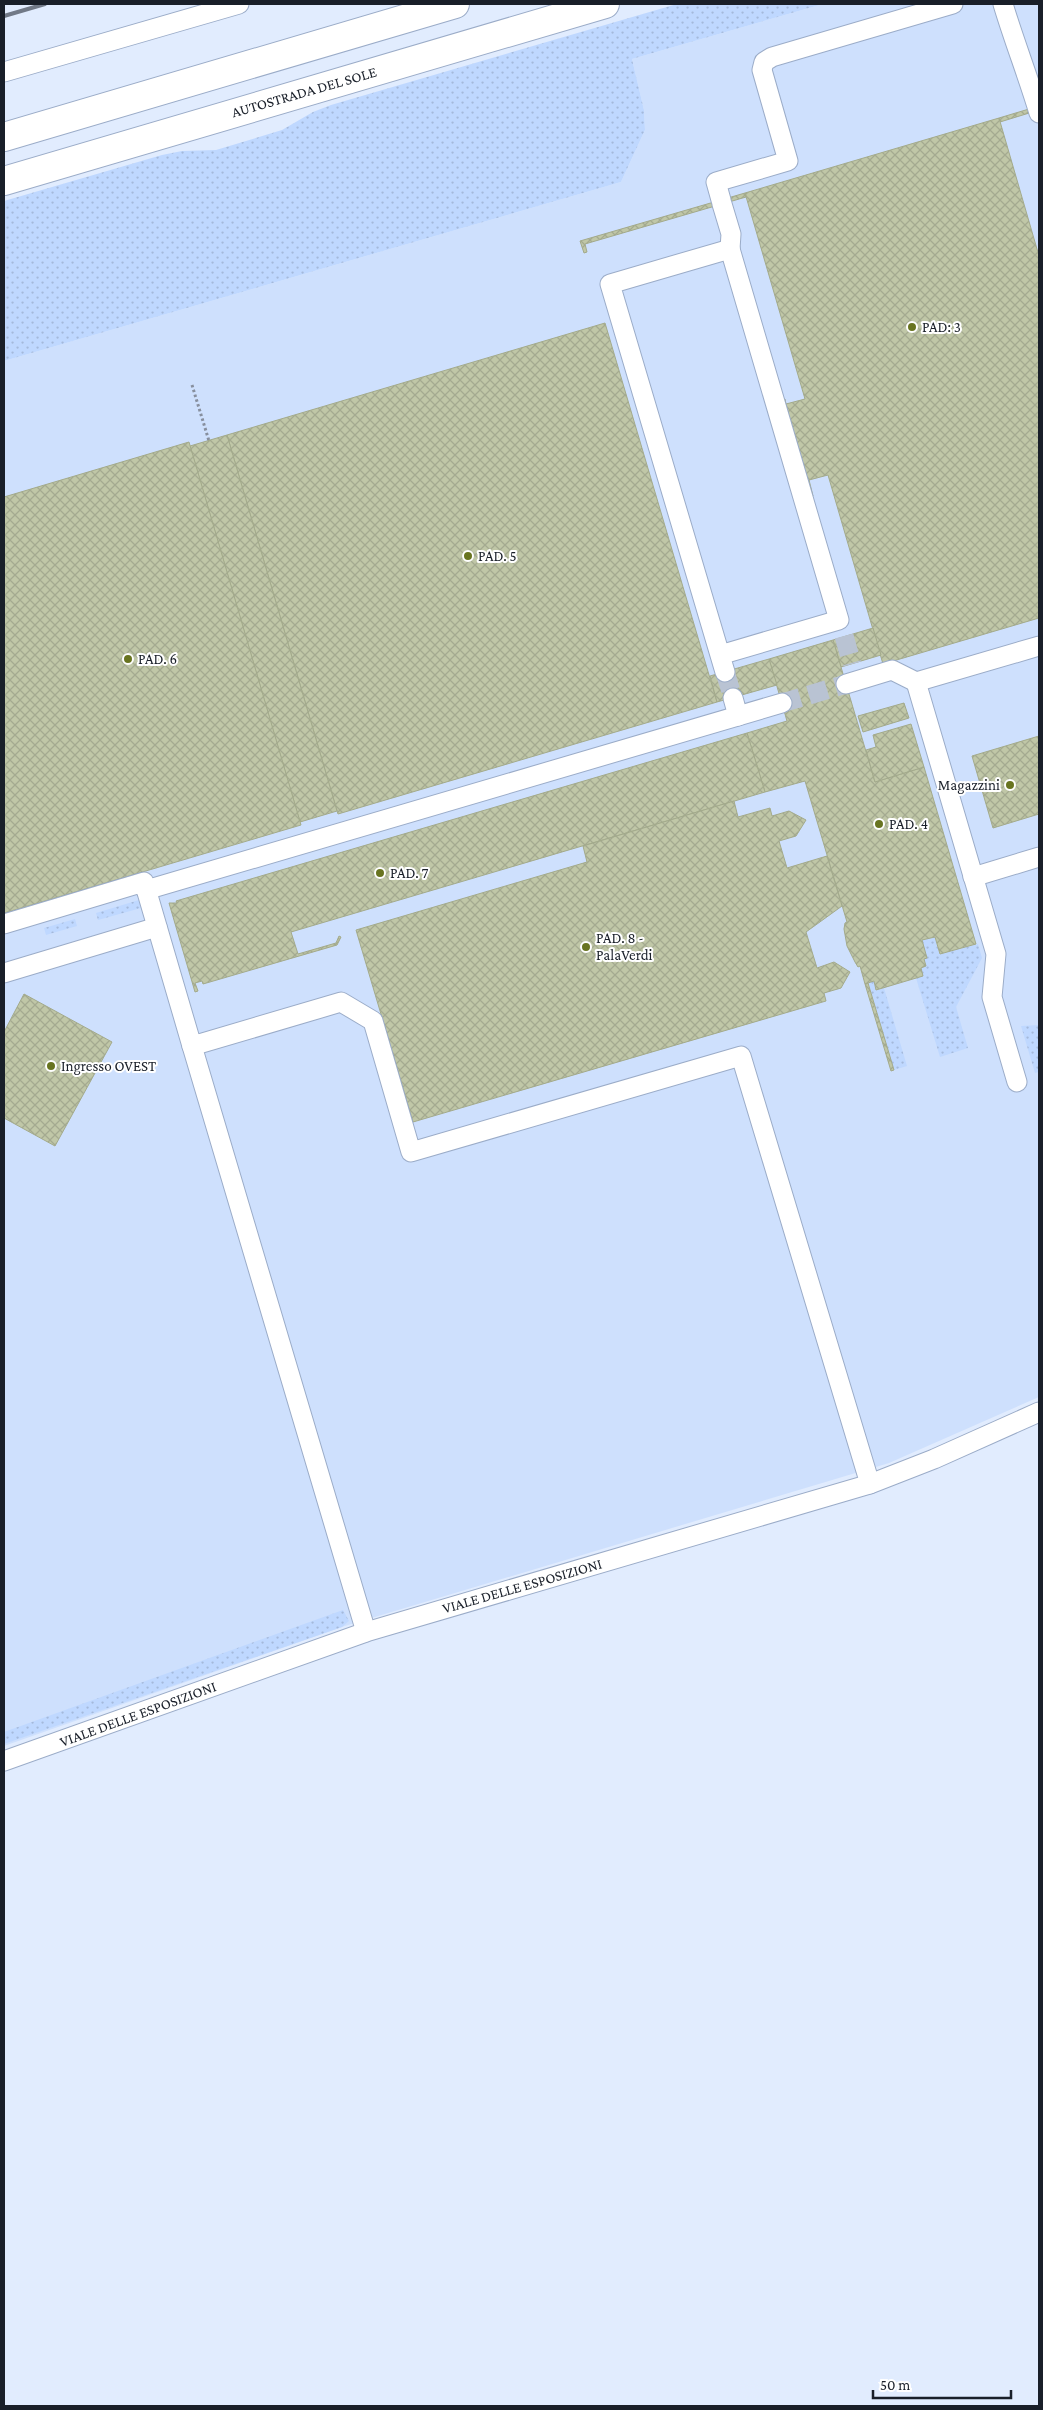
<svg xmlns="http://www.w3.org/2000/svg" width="1043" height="2410" font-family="'Crimson Pro',serif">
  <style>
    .built { fill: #cee0fd }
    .grass { fill: url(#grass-dots) }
    .building { fill: url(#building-cross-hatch); stroke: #a3aa8b }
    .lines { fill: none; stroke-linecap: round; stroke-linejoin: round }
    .minor-tunnel { stroke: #b9c3d3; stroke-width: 19; stroke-dasharray: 19 9; stroke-linecap: butt }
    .minor-casing { stroke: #9bacc8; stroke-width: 21 }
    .highway-casing { stroke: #9bacc8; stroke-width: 30 }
    .path { stroke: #878f9e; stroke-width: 3; stroke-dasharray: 2.5 2.5; stroke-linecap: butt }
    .minor { stroke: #fff; stroke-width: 19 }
    .highway { stroke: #fff; stroke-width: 28 }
    .rail { stroke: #717987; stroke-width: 4 }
    .poi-dot { fill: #687420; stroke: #fff; stroke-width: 2 }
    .labels { text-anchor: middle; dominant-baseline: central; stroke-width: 4; stroke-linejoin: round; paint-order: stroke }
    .street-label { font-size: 15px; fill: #191f29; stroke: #fff }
    .poi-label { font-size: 15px; fill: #191f29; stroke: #fff; text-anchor: start }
  </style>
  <defs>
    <pattern id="grass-dots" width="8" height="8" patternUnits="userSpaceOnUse" patternTransform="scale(1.25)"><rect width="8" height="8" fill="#bfd8ff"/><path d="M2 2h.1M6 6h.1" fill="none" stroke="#a4b9db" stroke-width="1.8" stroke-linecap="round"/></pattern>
    <pattern id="building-cross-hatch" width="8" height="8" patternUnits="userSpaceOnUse" patternTransform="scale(1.25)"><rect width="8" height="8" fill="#c0c7a7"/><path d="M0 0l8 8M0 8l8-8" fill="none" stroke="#a4aa90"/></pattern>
  </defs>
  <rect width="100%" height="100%" fill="#e1ecfe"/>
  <polygon class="built" points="823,4 1039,4 1039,1397 889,1463 345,1626 4,1746 4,361 621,182 645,130 644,110 632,59"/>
  <g class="grass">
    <polygon points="677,4 823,4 632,59 644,110 645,130 621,182 4,361 4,201 162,155 182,151 216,150 282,130 313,112 331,105"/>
    <polygon points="139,900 141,908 98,920 96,913"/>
    <polygon points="75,919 77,926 46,935 44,928"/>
    <polygon points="935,937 940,954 978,944 982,958 956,1007 968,1048 940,1057 916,978 921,968 926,966 924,959 927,958 922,940"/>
    <polygon points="874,981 876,990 884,988 907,1066 894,1070 868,983"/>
    <polygon points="1039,1025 1039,1072 1035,1073 1021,1026"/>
    <polygon points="343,1610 349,1621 342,1627 4,1744 4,1732"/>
  </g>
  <g class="building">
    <polygon points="1039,106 1039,110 1000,122 999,118"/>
    <polygon points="999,118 1039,256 1039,618 883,664 828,475 809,480 813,496 810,497 782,399 785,399 786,404 805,399 745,193"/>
    <polygon points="745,193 746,197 585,244 587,252 584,253 580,241"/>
    <polygon points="605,323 717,702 338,814 227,435"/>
    <polygon points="227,435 337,811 300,822 190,446"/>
    <polygon points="189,442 301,825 4,913 4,497"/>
    <polygon points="873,628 881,655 841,667 833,640"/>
    <polygon points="833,640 875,782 924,767 976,944 940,954 935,937 922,940 927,958 924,959 926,966 921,968 923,976 876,990 874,981 865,984 860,966 858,967 855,962 847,946 844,929 845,923 847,922 805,781 765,792 747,733 787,721 769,659"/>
    <polygon points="769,659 777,685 717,702 710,676"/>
    <polygon points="904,703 909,718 863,732 858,716"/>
    <polygon points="911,724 924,767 875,782 866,750 876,747 873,735"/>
    <polygon points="747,733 765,792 291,932 298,954 336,943 339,936 341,937 337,945 203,984 202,981 195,983 198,991 195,992 169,903 177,903 176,901"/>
    <polygon points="1039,736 1039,814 993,828 972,756"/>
    <polygon points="734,801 738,817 770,808 772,816 789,811 806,820 796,836 779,841 787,868 827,856 842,906 806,932 817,968 834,962 850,972 841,988 824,993 826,1001 413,1122 356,930 587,862 583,846"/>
    <polygon points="868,983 894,1070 891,1071 865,984"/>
    <polygon points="24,994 112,1042 55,1146 4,1118 4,1032"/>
  </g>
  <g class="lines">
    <g class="minor-tunnel">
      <polyline points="844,636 852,664"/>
      <polyline points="725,672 733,698"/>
      <polyline points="782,703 846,684"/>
    </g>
    <defs>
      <g id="minor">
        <path d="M1003 4C1014 41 1028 76 1039 113"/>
        <polyline points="4,72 239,4"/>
        <polyline points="721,200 716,182 788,161 762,70 764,62 772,57 953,4"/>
        <polyline points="722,204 731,234 730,249"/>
        <polyline points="720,655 839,620 730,249 610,284 725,672"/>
        <polyline points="916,682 996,954 992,997 1017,1082"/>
        <polyline points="846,684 892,670 916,682 1039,646"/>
        <polyline points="733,698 738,716"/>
        <polyline points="973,877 1039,857"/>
        <polyline points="146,890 782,703"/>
        <polyline points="4,924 144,882 192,1046 341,1002 373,1021 411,1152 741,1056 870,1484"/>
        <polyline points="4,973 157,927"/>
        <polyline points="192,1046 366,1632"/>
        <polyline points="4,1761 366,1632 870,1484 934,1459 1039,1412"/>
      </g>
      <g id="highway">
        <polyline points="4,137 455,4"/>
        <polyline points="4,181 605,4"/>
      </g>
    </defs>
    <use href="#minor" class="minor-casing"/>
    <use href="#highway" class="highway-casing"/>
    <polyline class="path" points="192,385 209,441"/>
    <use href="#minor" class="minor"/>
    <use href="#highway" class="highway"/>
    <polyline class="rail" points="4,16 45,4"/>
  </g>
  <g class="poi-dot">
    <circle cx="912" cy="327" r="5"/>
    <circle cx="468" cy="556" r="5"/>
    <circle cx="128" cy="659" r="5"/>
    <circle cx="1010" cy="785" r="5"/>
    <circle cx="879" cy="824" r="5"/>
    <circle cx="380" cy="873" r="5"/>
    <circle cx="586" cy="947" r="5"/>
    <circle cx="51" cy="1066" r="5"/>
  </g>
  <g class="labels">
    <g class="street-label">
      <text transform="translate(304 92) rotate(-16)">AUTOSTRADA DEL SOLE</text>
      <text transform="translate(522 1586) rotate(-16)">VIALE DELLE ESPOSIZIONI</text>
      <text transform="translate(138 1714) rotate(-20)">VIALE DELLE ESPOSIZIONI</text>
    </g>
    <g class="poi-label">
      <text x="922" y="327">PAD: 3</text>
      <text x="478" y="556">PAD. 5</text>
      <text x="138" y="659">PAD. 6</text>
      <text x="1000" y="785" text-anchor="end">Magazzini</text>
      <text x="889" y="824">PAD. 4</text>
      <text x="390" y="873">PAD. 7</text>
      <text x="596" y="938">PAD. 8 -<tspan x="596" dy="17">PalaVerdi</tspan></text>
      <text x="61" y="1066">Ingresso OVEST</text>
    </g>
  </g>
  <rect width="1043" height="2410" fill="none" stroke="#191f29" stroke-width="10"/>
  <path d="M873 2390v8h138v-8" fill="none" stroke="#191f29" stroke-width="2.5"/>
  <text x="880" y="2390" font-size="15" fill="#191f29" stroke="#ffffff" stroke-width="4" paint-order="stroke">50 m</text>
</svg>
